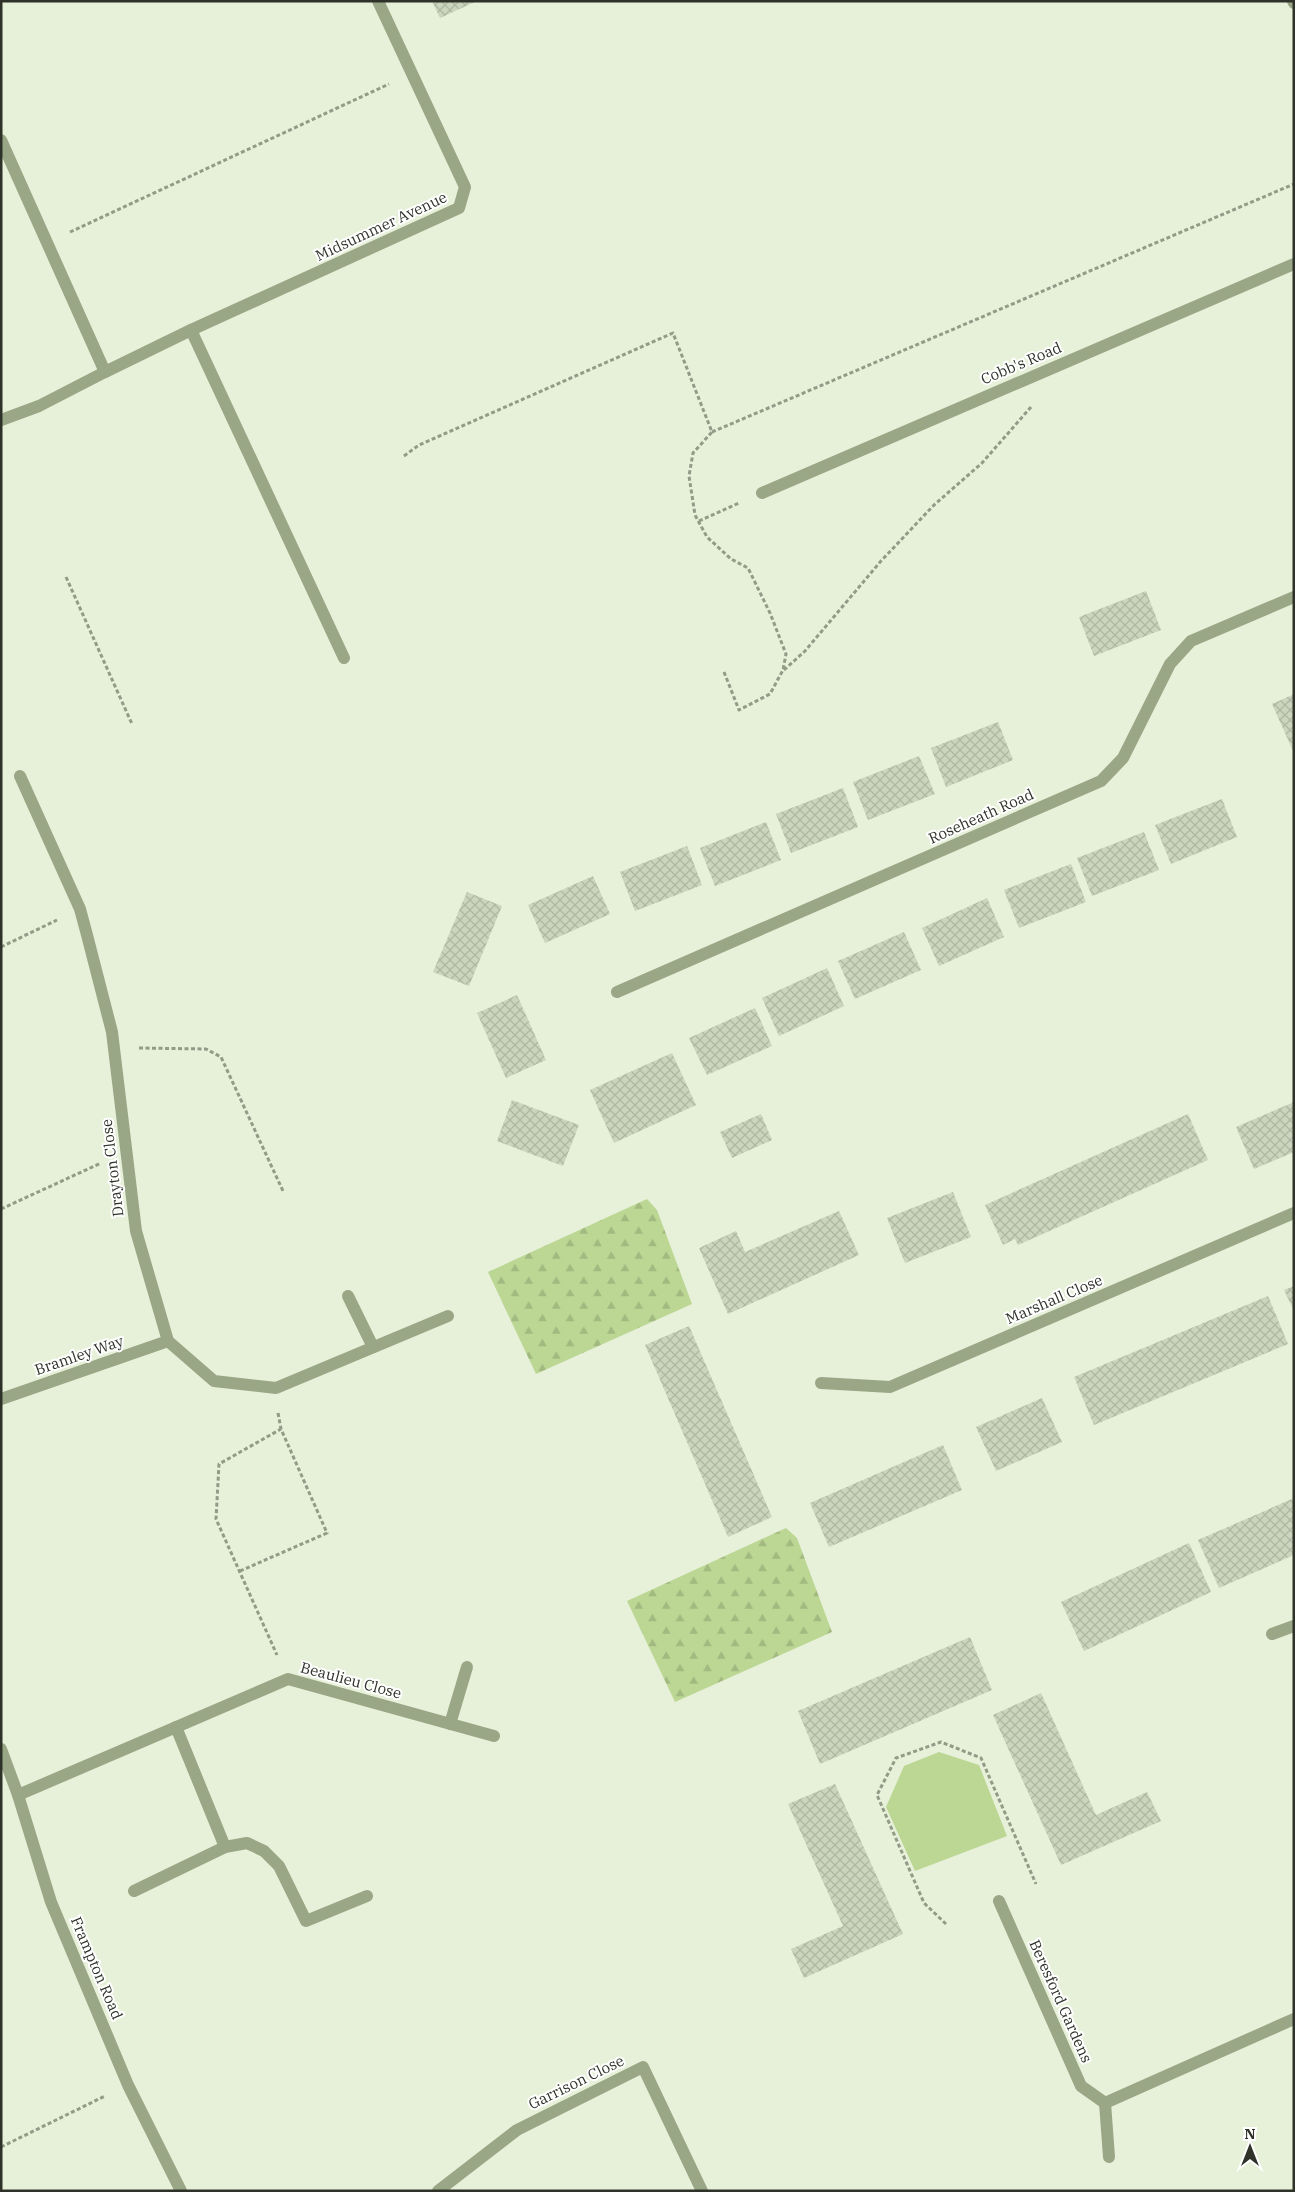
<svg xmlns="http://www.w3.org/2000/svg" width="1295" height="2192" font-family="'IBM Plex Serif',serif">
  <style>
    .grass { fill: #bcd794 }
    .forest { fill: url(#forest-firs) }
    .building { fill: url(#building-cross-hatch) }
    .lines { fill: none; stroke-linecap: round; stroke-linejoin: round }
    .path { stroke: #929a88; stroke-width: 3; stroke-dasharray: 4 2.5; stroke-linecap: butt }
    .street { stroke: #99a786; stroke-width: 12 }
    .labels { text-anchor: middle; dominant-baseline: central; stroke-width: 4; stroke-linejoin: round; paint-order: stroke }
    .street-label { font-size: 15px; fill: #2e3229; stroke: #fff }
  </style>
  <defs>
    <pattern id="forest-firs" width="22" height="20" patternUnits="userSpaceOnUse" patternTransform="scale(1.25)"><rect width="22" height="20" fill="#bcd794"/><path d="M5 1l3.5 6h-7zM16 11l3.5 6h-7z" fill="#a2b980"/></pattern>
    <pattern id="building-cross-hatch" width="8" height="8" patternUnits="userSpaceOnUse" patternTransform="scale(1.25)"><rect width="8" height="8" fill="#cbd5be"/><path d="M0 0l8 8M0 8l8-8" fill="none" stroke="#afb7a3"/></pattern>
  </defs>
  <rect width="100%" height="100%" fill="#e7f1d9"/>
  <polygon class="grass" points="939,1752 979,1765 1007,1836 915,1871 886,1807 904,1766"/>
  <g class="forest">
    <polygon points="647,1199 657,1210 692,1304 536,1374 488,1272"/>
    <polygon points="786,1528 797,1538 832,1632 675,1702 627,1601"/>
  </g>
  <g class="building">
    <polygon points="432,1 477,1 440,18"/>
    <polygon points="1146,591 1161,630 1094,656 1079,617"/>
    <polygon points="1294,694 1294,753 1272,704"/>
    <polygon points="998,722 1013,760 946,787 931,748"/>
    <polygon points="919,756 935,794 868,820 853,782"/>
    <polygon points="843,788 858,827 791,853 776,814"/>
    <polygon points="1222,799 1237,837 1171,864 1155,825"/>
    <polygon points="766,822 781,860 715,886 700,848"/>
    <polygon points="1144,832 1159,870 1092,896 1077,858"/>
    <polygon points="687,846 702,885 635,911 620,872"/>
    <polygon points="1071,864 1086,902 1019,928 1004,890"/>
    <polygon points="593,876 610,914 545,943 528,905"/>
    <polygon points="467,892 502,906 469,986 433,972"/>
    <polygon points="987,898 1004,937 939,966 922,928"/>
    <polygon points="904,932 921,970 855,999 838,961"/>
    <polygon points="827,968 844,1006 779,1036 762,998"/>
    <polygon points="517,995 546,1060 506,1078 477,1013"/>
    <polygon points="755,1008 772,1046 707,1075 689,1038"/>
    <polygon points="672,1053 696,1105 614,1143 590,1090"/>
    <polygon points="512,1100 579,1125 563,1166 497,1141"/>
    <polygon points="1294,1102 1294,1152 1254,1169 1236,1127"/>
    <polygon points="761,1114 772,1140 732,1158 720,1132"/>
    <polygon points="1188,1114 1208,1160 1018,1245 1015,1239 1003,1245 985,1205"/>
    <polygon points="953,1192 971,1237 905,1263 887,1218"/>
    <polygon points="839,1211 859,1255 728,1314 699,1248 736,1231 745,1252"/>
    <polygon points="1294,1286 1294,1311 1284,1290"/>
    <polygon points="1268,1296 1288,1344 1094,1425 1074,1377"/>
    <polygon points="689,1326 772,1517 728,1537 645,1345"/>
    <polygon points="1042,1398 1062,1442 996,1471 976,1427"/>
    <polygon points="943,1445 962,1490 829,1547 810,1503"/>
    <polygon points="1294,1498 1294,1555 1219,1588 1198,1540"/>
    <polygon points="1189,1543 1211,1592 1084,1651 1061,1602"/>
    <polygon points="970,1637 992,1690 820,1764 798,1711"/>
    <polygon points="1041,1693 1096,1815 1147,1792 1161,1821 1061,1865 993,1715"/>
    <polygon points="835,1784 903,1934 804,1978 791,1949 843,1926 788,1804"/>
  </g>
  <g class="lines">
    <g class="path">
      <polyline points="70,232 389,84"/>
      <polyline points="712,432 1294,184"/>
      <polyline points="404,456 419,445 673,333 712,432 693,453 689,476 695,515 707,537 731,559 748,568 770,613 786,654 783,670 770,694 739,710 724,672"/>
      <polyline points="699,521 739,503"/>
      <polyline points="66,577 132,724"/>
      <polyline points="784,670 805,651 881,561 934,505 982,463 1031,407"/>
      <polyline points="1,947 57,920"/>
      <polyline points="139,1048 206,1049 221,1057 283,1191"/>
      <polyline points="1,1209 101,1163"/>
      <polyline points="278,1413 281,1429"/>
      <polyline points="240,1571 327,1533 281,1429 219,1464 216,1519 277,1655"/>
      <polyline points="946,1924 924,1903 877,1795 896,1758 941,1742 981,1758 1036,1884"/>
      <polyline points="1,2147 105,2096"/>
    </g>
    <g class="street">
      <polyline points="1293,1 1294,3"/>
      <polyline points="1,140 105,372 191,330 459,208 465,187 378,1"/>
      <polyline points="191,330 344,658"/>
      <polyline points="1,420 39,406 105,372"/>
      <polyline points="762,493 1294,264"/>
      <polyline points="20,776 80,909 87,935 112,1032 136,1231 168,1341 214,1381 276,1388 448,1316"/>
      <polyline points="617,992 1101,781 1123,758 1170,664 1191,641 1294,597"/>
      <polyline points="348,1296 373,1347"/>
      <polyline points="821,1383 890,1387 1294,1213"/>
      <polyline points="1,1399 168,1341"/>
      <polyline points="1272,1634 1294,1626"/>
      <polyline points="450,1724 467,1667"/>
      <polyline points="176,1727 225,1847"/>
      <polyline points="1,1749 18,1795 51,1902 128,2085 181,2191"/>
      <polyline points="18,1795 288,1679 494,1736"/>
      <polyline points="134,1891 225,1847 247,1843 264,1851 279,1866 306,1921 367,1896"/>
      <polyline points="999,1901 1081,2086 1105,2103 1294,2019"/>
      <polyline points="1105,2103 1109,2157"/>
      <polyline points="438,2191 517,2130 643,2067 702,2191"/>
    </g>
  </g>
  <g class="labels">
    <g class="street-label">
      <text transform="translate(381 226) rotate(-25)">Midsummer Avenue</text>
      <text transform="translate(1021 363) rotate(-23)">Cobb's Road</text>
      <text transform="translate(981 816) rotate(-24)">Roseheath Road</text>
      <text transform="translate(112 1168) rotate(-97)">Drayton Close</text>
      <text transform="translate(1054 1299) rotate(-23)">Marshall Close</text>
      <text transform="translate(79 1355) rotate(-19)">Bramley Way</text>
      <text transform="translate(351 1680) rotate(15)">Beaulieu Close</text>
      <text transform="translate(97 1968) rotate(67)">Frampton Road</text>
      <text transform="translate(1061 2001) rotate(66)">Beresford Gardens</text>
      <text transform="translate(576 2082) rotate(-26)">Garrison Close</text>
    </g>
  </g>
  <rect width="1295" height="2192" fill="none" stroke="#2e3229" stroke-width="5"/>
  <g transform="translate(1250 2147)" stroke="#ffffff" stroke-width="4" paint-order="stroke">
  <path d="M0-4L9 19L0 12L-9 19Z" fill="#2e3229"/>
  <text y="-8" font-size="14" font-weight="bold" text-anchor="middle" fill="#2e3229">N</text>
  </g>
</svg>
